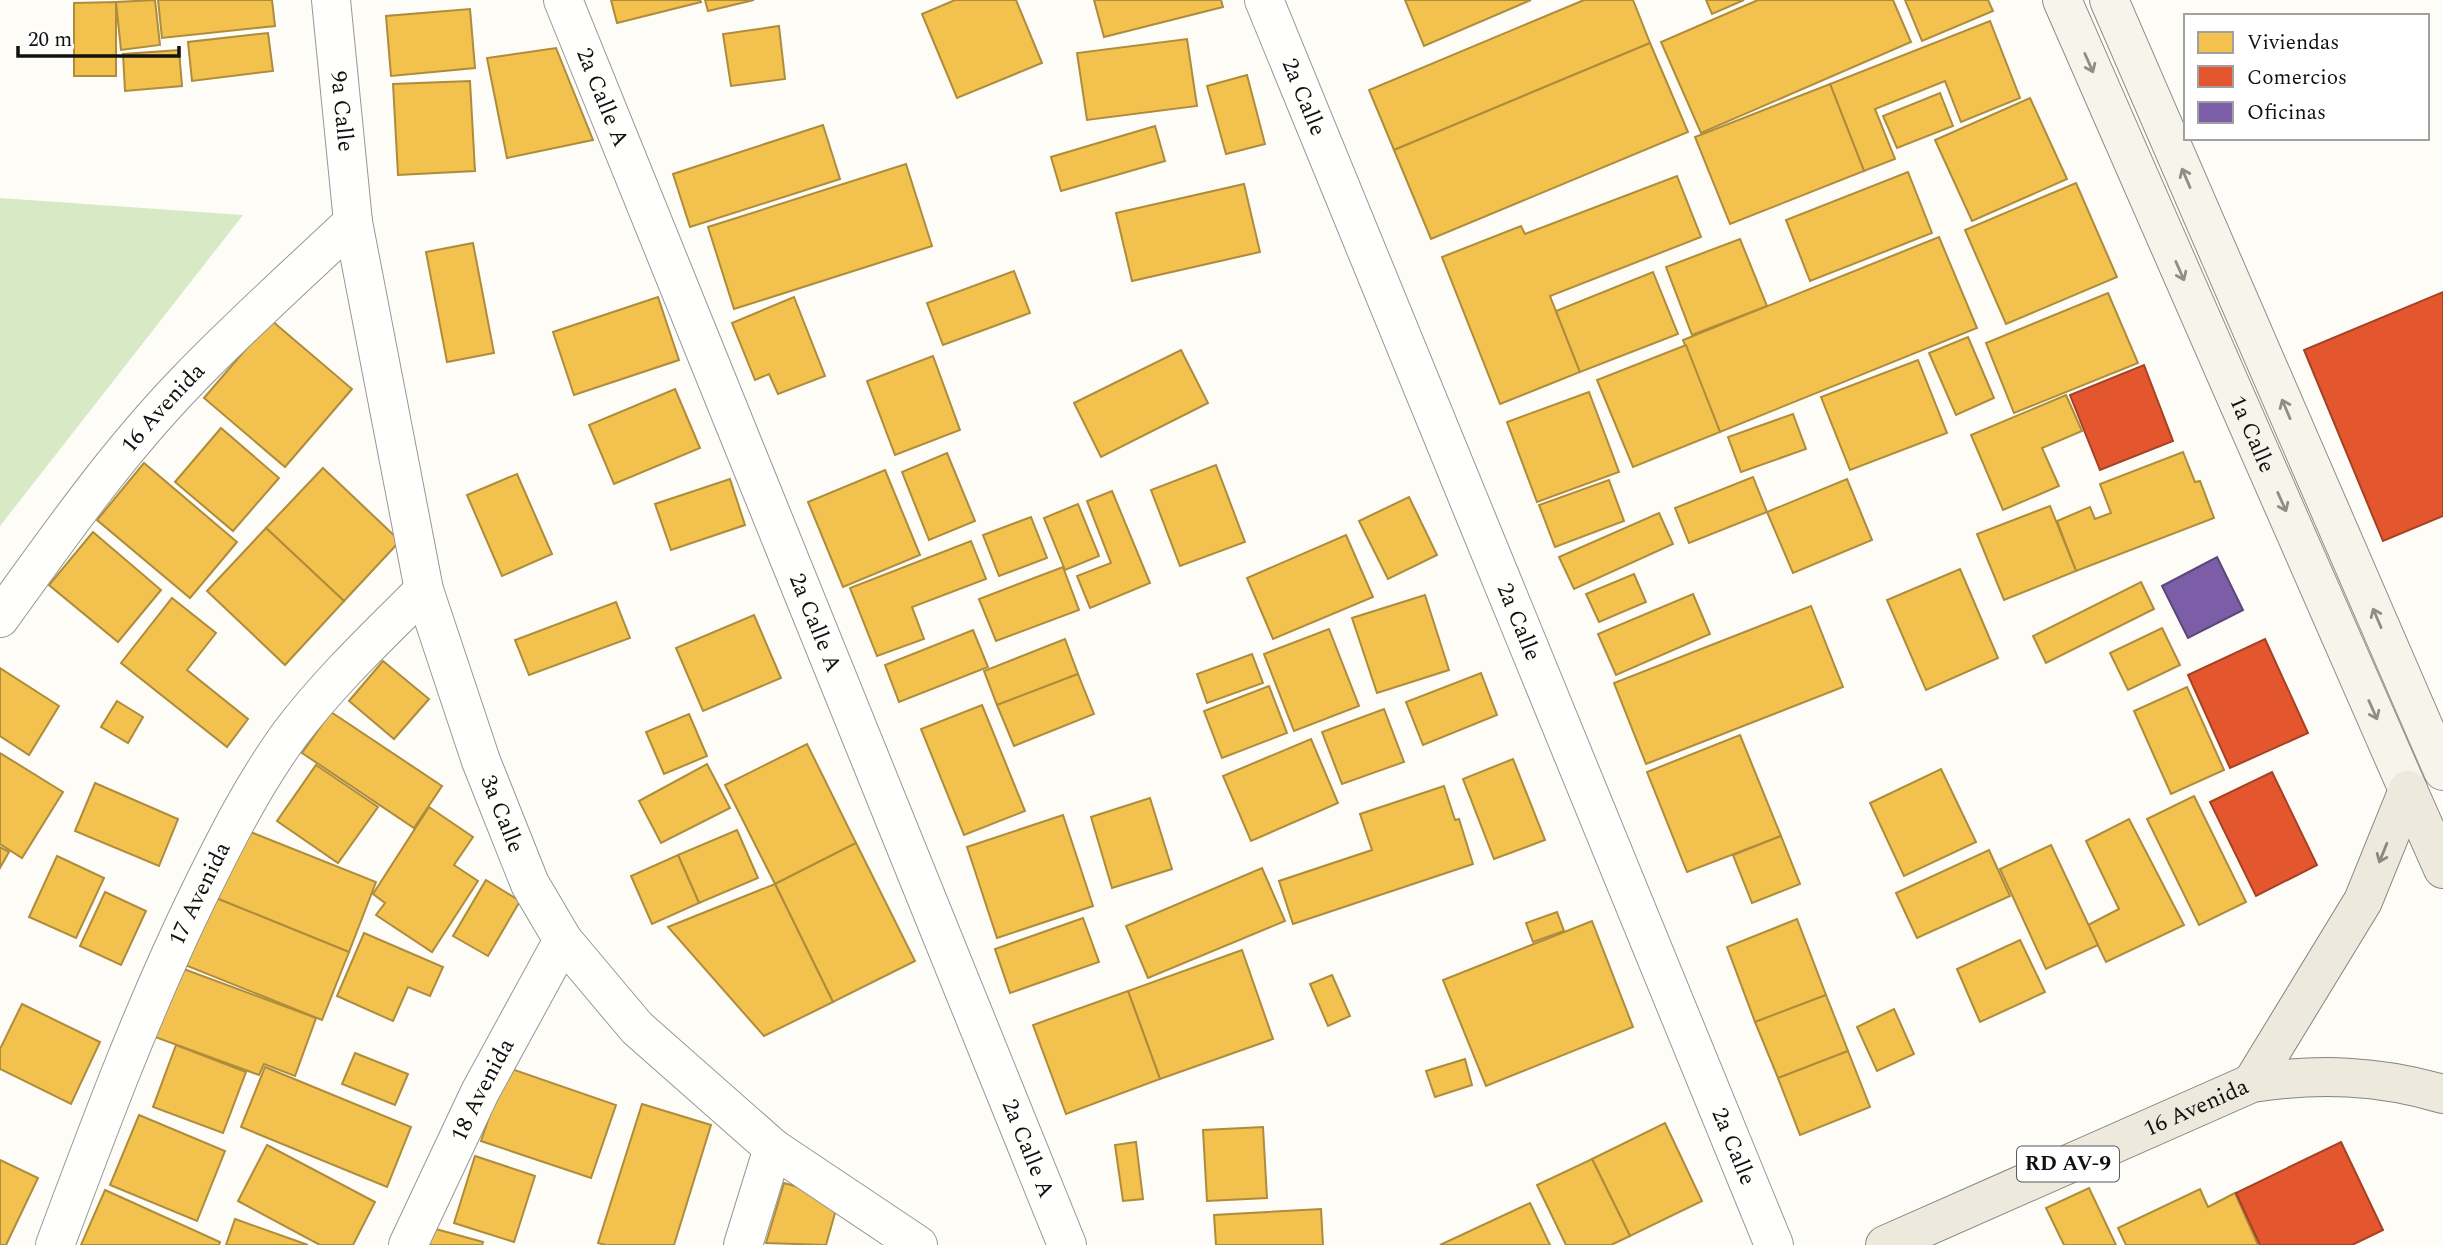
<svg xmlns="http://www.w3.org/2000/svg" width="2443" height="1245" font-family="Spectral,serif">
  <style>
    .forest { fill: #d8eac5 }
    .homes { fill: #f2c14e; stroke: #ae8c3c; stroke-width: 2 }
    .shops { fill: #e4572e; stroke: #a54225; stroke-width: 2 }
    .offices { fill: #7b5ea7; stroke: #5b477a; stroke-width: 2 }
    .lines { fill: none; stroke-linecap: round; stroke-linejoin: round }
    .street-casing { stroke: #979795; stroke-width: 40 }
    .secondary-casing { stroke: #8e8d8b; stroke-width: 40 }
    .primary-casing { stroke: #858482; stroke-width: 40 }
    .street { stroke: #fffffe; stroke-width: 38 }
    .secondary { stroke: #f6f4eb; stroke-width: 38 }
    .primary { stroke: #ede9dc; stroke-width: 38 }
    .oneway { stroke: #8f8e89 }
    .oneway2 { stroke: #8a8881 }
    .labels { text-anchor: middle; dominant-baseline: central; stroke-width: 7; stroke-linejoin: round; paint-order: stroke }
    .shield { fill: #fff; stroke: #585858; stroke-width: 2 }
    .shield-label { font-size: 21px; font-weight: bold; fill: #111 }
    .street-label { font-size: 23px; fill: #111; stroke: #fff }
  </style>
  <rect width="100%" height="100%" fill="#fdfcf7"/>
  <polygon class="forest" points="0,198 243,215 0,526"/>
  <g class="homes">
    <polygon points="155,0 160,45 121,50 116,2"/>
    <polygon points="158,0 272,0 275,26 162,38"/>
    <polygon points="611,0 700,0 701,2 617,23"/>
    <polygon points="705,0 754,0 708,11"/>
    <polygon points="955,0 1016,0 1042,63 957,98 922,14"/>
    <polygon points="1094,0 1221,0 1223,7 1104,37"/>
    <polygon points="1405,0 1531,0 1424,46"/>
    <polygon points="1584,0 1633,0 1650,43 1394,150 1369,90"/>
    <polygon points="1706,0 1744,0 1712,14"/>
    <polygon points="1758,0 1893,0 1911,42 1701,133 1661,42"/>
    <polygon points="1905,0 1988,0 1993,11 1922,41"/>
    <polygon points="116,2 116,76 74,76 74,3"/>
    <polygon points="470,9 475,68 391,76 386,16"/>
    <polygon points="1990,21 2020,98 1961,122 1945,81 1875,109 1895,159 1864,171 1830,84"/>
    <polygon points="779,26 785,79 731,86 723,34"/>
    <polygon points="268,33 273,71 192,81 188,42"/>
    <polygon points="1187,39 1197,106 1087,120 1077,53"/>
    <polygon points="1650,43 1688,132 1431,239 1394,150"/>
    <polygon points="556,48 593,140 507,158 487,58"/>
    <polygon points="179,50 182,86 125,91 123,54"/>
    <polygon points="1247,75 1265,144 1226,154 1207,86"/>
    <polygon points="470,81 475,171 398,175 393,84"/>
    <polygon points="1830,84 1864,171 1730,224 1695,137"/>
    <polygon points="1940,93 1953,126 1897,148 1883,116"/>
    <polygon points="2030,98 2067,179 1972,221 1935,140"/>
    <polygon points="823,125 840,179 690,227 673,174"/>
    <polygon points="1155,126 1165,161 1061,191 1051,157"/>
    <polygon points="906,164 932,246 734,309 708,227"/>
    <polygon points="1908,172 1932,233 1810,281 1786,220"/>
    <polygon points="1677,176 1701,237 1550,296 1580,372 1500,404 1442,257 1521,226 1525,234"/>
    <polygon points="2076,183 2117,277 2006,324 1965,230"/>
    <polygon points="1244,184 1260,252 1132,281 1116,213"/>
    <polygon points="1939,237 1977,328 1720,432 1683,340"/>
    <polygon points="1740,239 1767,306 1692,335 1666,267"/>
    <polygon points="473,243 494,353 447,362 426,252"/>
    <polygon points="1014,271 1030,313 943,345 927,303"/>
    <polygon points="1653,272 1678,334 1580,372 1556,311"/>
    <polygon points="2108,293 2138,363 2014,413 1986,343"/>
    <polygon points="658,297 679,360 574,395 553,332"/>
    <polygon points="794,297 825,376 778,394 769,374 755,380 732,323"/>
    <polygon points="271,320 352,389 285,467 204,398"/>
    <polygon points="1968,337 1994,398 1956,415 1929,353"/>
    <polygon points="1686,345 1720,432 1633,467 1597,380"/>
    <polygon points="1181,350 1208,403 1101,457 1074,403"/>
    <polygon points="933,356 960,430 895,455 867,381"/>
    <polygon points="1918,360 1947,433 1850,470 1821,397"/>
    <polygon points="675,389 700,448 614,484 589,425"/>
    <polygon points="1589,392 1619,472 1537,502 1507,422"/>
    <polygon points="2066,395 2082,431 2042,448 2059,486 2003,510 1971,435"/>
    <polygon points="1793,414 1806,449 1741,472 1728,437"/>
    <polygon points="221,428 279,478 233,531 175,482"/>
    <polygon points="2183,452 2195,482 2200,481 2214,518 2076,571 2057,521 2090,507 2095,519 2111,513 2100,484"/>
    <polygon points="947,453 975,521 929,540 902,472"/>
    <polygon points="144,463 237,542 190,598 97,520"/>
    <polygon points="1216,465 1245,542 1180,566 1151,490"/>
    <polygon points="323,468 400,541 344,601 266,528"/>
    <polygon points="885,470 920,555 843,587 808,502"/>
    <polygon points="517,474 552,554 502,576 467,495"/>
    <polygon points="1753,477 1767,512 1689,543 1675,508"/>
    <polygon points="730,479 745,525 671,550 655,504"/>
    <polygon points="1847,479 1872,540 1793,573 1767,512"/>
    <polygon points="1609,480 1624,521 1555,547 1539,505"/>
    <polygon points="1112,491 1150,583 1090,608 1077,576 1111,563 1087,501"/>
    <polygon points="1409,497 1437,555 1388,579 1359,521"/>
    <polygon points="1078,504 1099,556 1065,570 1044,518"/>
    <polygon points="2050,506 2076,571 2004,600 1977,534"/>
    <polygon points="1659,513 1673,544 1574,589 1559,557"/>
    <polygon points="1031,517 1047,558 999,576 983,535"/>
    <polygon points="266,528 344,601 285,665 207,591"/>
    <polygon points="93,532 161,590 118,642 49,585"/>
    <polygon points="1346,535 1373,597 1273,639 1247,578"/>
    <polygon points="971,541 986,579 912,607 924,639 877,656 850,588"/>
    <polygon points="1063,567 1079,610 996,641 979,599"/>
    <polygon points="1960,569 1998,658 1926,690 1887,600"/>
    <polygon points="1634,574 1646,602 1599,622 1586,594"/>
    <polygon points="2141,582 2154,609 2046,663 2033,636"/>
    <polygon points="1693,594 1710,634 1616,675 1598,634"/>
    <polygon points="1425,595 1449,670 1377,693 1352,618"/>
    <polygon points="172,598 216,633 187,670 248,719 227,747 121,663"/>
    <polygon points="616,602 630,638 529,675 515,640"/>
    <polygon points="1811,606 1843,687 1646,764 1614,683"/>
    <polygon points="754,615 781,678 703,711 676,648"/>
    <polygon points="2162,628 2180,665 2128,690 2110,653"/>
    <polygon points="1329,629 1359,706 1294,731 1264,654"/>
    <polygon points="973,630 988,667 899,702 885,665"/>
    <polygon points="1065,639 1078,674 997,705 984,671"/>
    <polygon points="1252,654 1263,683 1207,703 1197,674"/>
    <polygon points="383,661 429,699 394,739 349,701"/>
    <polygon points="0,668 59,706 29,755 0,736"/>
    <polygon points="1481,673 1497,715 1423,745 1406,702"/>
    <polygon points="1078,674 1094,714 1014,746 997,705"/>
    <polygon points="1269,686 1287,733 1222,758 1204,711"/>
    <polygon points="2187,687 2224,770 2171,794 2134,711"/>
    <polygon points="117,701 143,717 128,743 101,727"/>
    <polygon points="982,705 1025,811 964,835 921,729"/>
    <polygon points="1384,709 1404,762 1342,784 1322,732"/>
    <polygon points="331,712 442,786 414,828 302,753"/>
    <polygon points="689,714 707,756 664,774 646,732"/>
    <polygon points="1740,735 1781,836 1687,872 1647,772"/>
    <polygon points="1311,739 1338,803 1251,841 1223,776"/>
    <polygon points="807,744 856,843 775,884 725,785"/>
    <polygon points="0,753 63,792 22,858 0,844"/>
    <polygon points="1513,759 1545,840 1494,859 1463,779"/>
    <polygon points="707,764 730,808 661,843 639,801"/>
    <polygon points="316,765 378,807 338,863 277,821"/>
    <polygon points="1941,769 1976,842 1904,876 1870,803"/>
    <polygon points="95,783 178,819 159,866 75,831"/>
    <polygon points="1444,786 1455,820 1459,819 1473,864 1293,924 1279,881 1372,850 1360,814"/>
    <polygon points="2194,796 2246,902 2199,925 2147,819"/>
    <polygon points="1150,798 1172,869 1112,888 1091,817"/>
    <polygon points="429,807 473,837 454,865 478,881 432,952 376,915 385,903 373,894"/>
    <polygon points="1063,815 1093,906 997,938 967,847"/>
    <polygon points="2129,819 2184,925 2106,962 2088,925 2119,909 2086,841"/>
    <polygon points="238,827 376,882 349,952 211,896"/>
    <polygon points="737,830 758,878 699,903 678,855"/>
    <polygon points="1781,836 1800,884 1752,903 1733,855"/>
    <polygon points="856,843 915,961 833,1002 775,884"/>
    <polygon points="2051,845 2098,945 2046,969 2000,869"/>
    <polygon points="0,847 9,852 0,868"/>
    <polygon points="1989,850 2010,896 1917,938 1896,893"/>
    <polygon points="678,855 699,903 652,924 631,876"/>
    <polygon points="57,856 104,878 76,938 29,917"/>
    <polygon points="1262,868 1285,921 1148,978 1126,926"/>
    <polygon points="486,880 520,901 488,956 453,936"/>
    <polygon points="775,884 833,1002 764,1036 668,927"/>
    <polygon points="105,892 146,911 121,965 80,946"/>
    <polygon points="211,896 349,952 322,1020 185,965"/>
    <polygon points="1557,912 1564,931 1533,942 1526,923"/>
    <polygon points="1083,918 1099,962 1010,993 995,949"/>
    <polygon points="1797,919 1826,995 1755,1022 1727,947"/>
    <polygon points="1592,921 1633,1027 1486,1086 1443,980"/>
    <polygon points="364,933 443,967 430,996 408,987 393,1021 337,996"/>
    <polygon points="2020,940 2045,992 1980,1022 1957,969"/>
    <polygon points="1242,950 1273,1039 1160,1079 1128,991"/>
    <polygon points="181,968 316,1018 295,1076 264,1064 259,1075 155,1037"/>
    <polygon points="1332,975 1350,1016 1328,1026 1310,984"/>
    <polygon points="1128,991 1160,1079 1066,1114 1033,1025"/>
    <polygon points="1826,995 1848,1051 1778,1078 1755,1022"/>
    <polygon points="22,1004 100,1042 71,1104 0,1069 0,1049"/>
    <polygon points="1894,1009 1914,1054 1877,1071 1857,1027"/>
    <polygon points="176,1045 246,1072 223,1133 153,1107"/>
    <polygon points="1848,1051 1870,1107 1800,1135 1778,1078"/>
    <polygon points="355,1053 408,1074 395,1105 342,1084"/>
    <polygon points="1465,1059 1472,1085 1435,1097 1426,1071"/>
    <polygon points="265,1067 411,1127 387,1187 241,1127"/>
    <polygon points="506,1067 616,1105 591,1178 481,1141"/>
    <polygon points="642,1104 711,1125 674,1245 606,1245 598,1243"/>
    <polygon points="139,1115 225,1151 197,1221 110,1185"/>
    <polygon points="1665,1123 1702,1201 1630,1236 1592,1159"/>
    <polygon points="1263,1127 1267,1198 1207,1201 1203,1130"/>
    <polygon points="1136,1142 1143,1199 1123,1201 1115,1145"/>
    <polygon points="267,1145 375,1202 353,1245 320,1245 238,1201"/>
    <polygon points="475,1156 535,1176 514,1242 454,1223"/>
    <polygon points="1592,1159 1630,1236 1611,1245 1566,1245 1537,1185"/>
    <polygon points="0,1160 38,1178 6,1245 0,1245"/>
    <polygon points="784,1183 839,1199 826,1245 766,1243"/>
    <polygon points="2089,1188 2116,1245 2064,1245 2046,1208"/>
    <polygon points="2200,1189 2208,1207 2235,1193 2258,1245 2126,1245 2118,1228"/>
    <polygon points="105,1190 220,1242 219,1245 81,1245"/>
    <polygon points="1530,1203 1550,1245 1440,1245"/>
    <polygon points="1321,1209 1323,1245 1216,1245 1214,1215"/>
    <polygon points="235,1219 308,1245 226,1245"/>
    <polygon points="432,1228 483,1242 482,1245 427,1245"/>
  </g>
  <g class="shops">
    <polygon points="2443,292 2443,516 2383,541 2304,350"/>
    <polygon points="2144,365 2173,441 2100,470 2070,395"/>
    <polygon points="2265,639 2308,733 2230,768 2188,675"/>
    <polygon points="2272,772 2317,865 2256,896 2210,802"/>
    <polygon points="2341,1142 2383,1230 2352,1245 2260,1245 2236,1193"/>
  </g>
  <polygon class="offices" points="2217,557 2243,610 2188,638 2162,586"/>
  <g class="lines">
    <defs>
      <g id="street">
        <path id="s1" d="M331 0 353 222 424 590 481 761 530 884 563 940 637 1028 773 1148 918 1245"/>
        <path id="s2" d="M563 0 1067 1245"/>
        <path id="s3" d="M1264 0 1774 1245"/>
        <path id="s4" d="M0 618C59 536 118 452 188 380 241 325 298 274 353 222"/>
        <path id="s5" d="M55 1245C99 1127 143 1009 198 896 226 839 253 785 290 734 330 681 378 636 424 590"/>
        <path id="s6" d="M408 1245 480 1092 563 940"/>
        <polyline points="743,1245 773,1148"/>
      </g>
      <g id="secondary">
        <path id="s7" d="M2062 0 2408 790"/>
        <polyline points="2109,0 2443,771"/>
      </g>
      <g id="primary">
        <polyline points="2408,790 2443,869"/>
        <polyline points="2252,1083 2363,901 2408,790"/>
        <path id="s8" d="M1885 1245 2252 1083C2318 1073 2378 1075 2443 1094"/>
      </g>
    </defs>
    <use href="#street" class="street-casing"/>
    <use href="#secondary" class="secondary-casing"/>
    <use href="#primary" class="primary-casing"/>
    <use href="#street" class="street"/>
    <use href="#secondary" class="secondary"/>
    <use href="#primary" class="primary"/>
  </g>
  <defs><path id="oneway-shaft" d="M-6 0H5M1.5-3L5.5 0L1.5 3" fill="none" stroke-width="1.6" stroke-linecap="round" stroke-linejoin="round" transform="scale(1.75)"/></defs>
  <g class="oneway">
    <use href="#oneway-shaft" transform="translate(2089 63) rotate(66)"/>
    <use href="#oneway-shaft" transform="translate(2186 178) rotate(-113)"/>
    <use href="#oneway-shaft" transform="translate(2180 271) rotate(66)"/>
    <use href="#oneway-shaft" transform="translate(2286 409) rotate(-113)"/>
    <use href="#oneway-shaft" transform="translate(2282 502) rotate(66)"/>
    <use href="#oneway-shaft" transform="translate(2377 618) rotate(-113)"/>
    <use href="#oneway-shaft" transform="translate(2373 710) rotate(66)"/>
  </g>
  <use class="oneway2" href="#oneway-shaft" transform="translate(2383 853) rotate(112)"/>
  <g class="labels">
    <rect class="shield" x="2017" y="1146.5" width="102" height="35" rx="5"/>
    <g class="shield-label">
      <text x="2068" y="1164">RD AV-9</text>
    </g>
    <g class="street-label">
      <text stroke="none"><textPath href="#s2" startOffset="105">2a Calle A</textPath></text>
      <text stroke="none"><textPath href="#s3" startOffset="105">2a Calle</textPath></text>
      <text stroke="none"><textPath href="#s1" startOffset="112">9a Calle</textPath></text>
      <text stroke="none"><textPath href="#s4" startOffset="266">16 Avenida</textPath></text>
      <text stroke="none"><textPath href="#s7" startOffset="474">1a Calle</textPath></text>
      <text stroke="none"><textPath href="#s2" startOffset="672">2a Calle A</textPath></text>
      <text stroke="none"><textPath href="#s3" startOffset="672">2a Calle</textPath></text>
      <text stroke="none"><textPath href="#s1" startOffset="835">3a Calle</textPath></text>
      <text stroke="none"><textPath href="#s5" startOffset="380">17 Avenida</textPath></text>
      <text stroke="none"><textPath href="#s6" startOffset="172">18 Avenida</textPath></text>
      <text stroke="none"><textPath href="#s8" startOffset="340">16 Avenida</textPath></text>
      <text stroke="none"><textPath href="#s2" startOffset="1239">2a Calle A</textPath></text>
      <text stroke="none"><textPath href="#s3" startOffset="1239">2a Calle</textPath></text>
    </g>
  </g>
  <rect x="2184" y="14" width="245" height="126" fill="#ffffff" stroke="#a0a0a0" stroke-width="2"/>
  <rect x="2198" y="32" width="35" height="21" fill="#f2c14e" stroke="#a0a0a0" stroke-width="2"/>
  <text x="2247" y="49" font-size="21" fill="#111111">Viviendas</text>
  <rect x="2198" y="66" width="35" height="21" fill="#e4572e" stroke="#a0a0a0" stroke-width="2"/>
  <text x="2247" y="84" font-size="21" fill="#111111">Comercios</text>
  <rect x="2198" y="102" width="35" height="21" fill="#7b5ea7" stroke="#a0a0a0" stroke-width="2"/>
  <text x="2247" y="119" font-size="21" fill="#111111">Oficinas</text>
  <path d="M18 46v10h161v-10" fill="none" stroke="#111111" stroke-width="3.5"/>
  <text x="28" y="46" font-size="21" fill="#111111" stroke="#ffffff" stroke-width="5" paint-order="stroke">20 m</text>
</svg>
